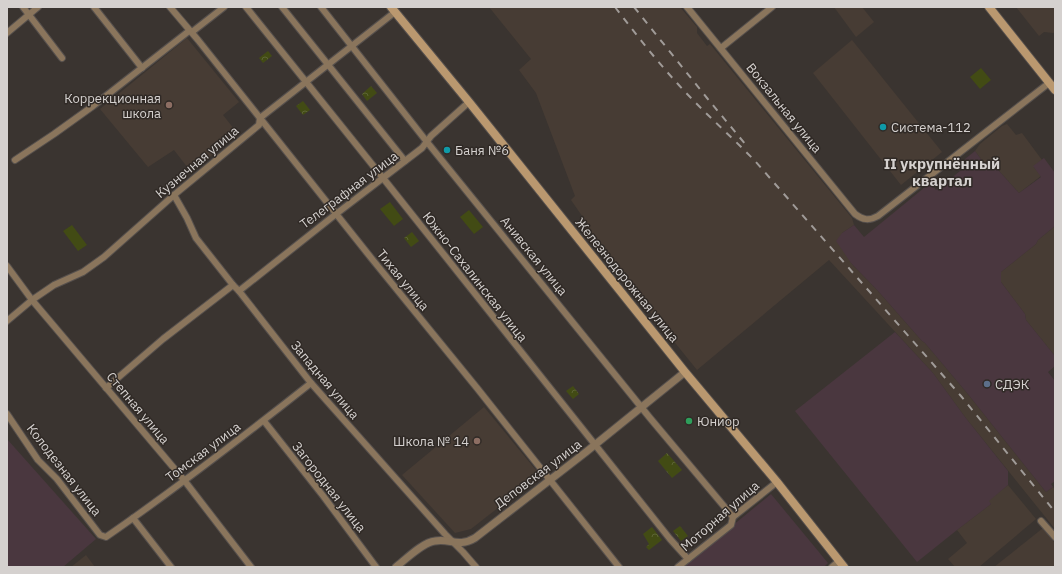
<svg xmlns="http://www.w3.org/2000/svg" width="1062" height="574" font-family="'IBM Plex Sans',sans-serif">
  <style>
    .built { fill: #473c34 }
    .industrial { fill: #4a373f }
    .forest { fill: url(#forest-crowns) }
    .garden { fill: #424b14 }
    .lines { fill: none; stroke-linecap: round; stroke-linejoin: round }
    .minor-casing { stroke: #56504d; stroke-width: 8 }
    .tertiary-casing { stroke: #56504d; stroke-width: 9 }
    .secondary-casing { stroke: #56504d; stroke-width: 10 }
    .minor { stroke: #8a755c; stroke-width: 6 }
    .tertiary { stroke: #8a755c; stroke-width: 7 }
    .secondary { stroke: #ba986f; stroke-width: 8 }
    .rail { stroke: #a09b98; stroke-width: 2; stroke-dasharray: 7 7; stroke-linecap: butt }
    .education-dot { fill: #8d6e63; stroke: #302a26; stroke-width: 1.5 }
    .culture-dot { fill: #0f9aa8; stroke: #302a26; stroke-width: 1.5 }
    .service-dot { fill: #5c6f8a; stroke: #302a26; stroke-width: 1.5 }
    .leisure-dot { fill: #2e9e5b; stroke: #302a26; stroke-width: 1.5 }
    .labels { text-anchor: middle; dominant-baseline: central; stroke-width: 3; stroke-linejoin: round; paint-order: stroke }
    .poi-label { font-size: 13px; fill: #d5d1cf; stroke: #302a26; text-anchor: start }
    .street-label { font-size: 13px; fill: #d5d1cf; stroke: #302a26 }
    .quarter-label { font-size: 15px; font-weight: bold; fill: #d5d1cf; stroke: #302a26 }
  </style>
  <defs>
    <pattern id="forest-crowns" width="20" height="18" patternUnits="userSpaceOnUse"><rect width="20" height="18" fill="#424b14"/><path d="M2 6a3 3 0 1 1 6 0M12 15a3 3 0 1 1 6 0" fill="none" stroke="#5c6435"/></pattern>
  </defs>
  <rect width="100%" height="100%" fill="#3a3430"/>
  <g class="built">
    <polygon points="489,7 680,7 697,27 697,33 707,46 710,44 852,218 854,225 842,233 851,263 878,291 922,341 925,343 967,393 1046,492 1053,487 1055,490 1055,529 965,417 933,373 829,260 697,370 584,230 589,226 571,200 575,196 536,93 519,70 531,59"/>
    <polygon points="834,7 862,7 874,22 856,37"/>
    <polygon points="1016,7 1055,7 1055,32 1053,33 1044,32 1039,36"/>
    <polygon points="187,38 239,102 223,115 238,134 191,172 174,150 148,167 100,109"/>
    <polygon points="852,40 942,152 901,185 813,73"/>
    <polygon points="1007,124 1016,135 1022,133 1042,160 1034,167 1041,176 1019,193 991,162 986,166 975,151 980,144 1002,126"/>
    <polygon points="1055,226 1055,356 1026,320 1025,314 1001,282 1001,272 1036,244 1038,240"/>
    <polygon points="484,407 540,475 471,529 455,533 402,475"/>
    <polygon points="1008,485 1036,519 979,567 955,567 948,559 967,543 957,530 991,504 988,501"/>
    <polygon points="1043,528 1055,543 1055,567 994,567"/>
    <polygon points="86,555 95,567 71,567"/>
  </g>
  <g class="industrial">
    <polygon points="975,151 986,166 991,162 1019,193 1041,177 1033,166 1044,158 1055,173 1055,226 1038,240 1036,244 1001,272 1001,282 1025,314 1026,320 1055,356 1055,366 1048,372 1055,381 1055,481 1051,484 1053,487 1046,492 967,393 925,343 922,341 878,291 851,263 836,241 842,233 854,225 864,237 930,183 936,190 969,164 965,159"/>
    <polygon points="895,332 933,373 965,417 1008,471 1008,485 989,501 991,504 957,530 917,562 795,411"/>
    <polygon points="7,439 96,539 63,567 7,567"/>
    <polygon points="771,494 828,563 824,567 682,567"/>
  </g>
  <g class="forest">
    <polygon points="268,51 272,56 263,63 259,58"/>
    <polygon points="371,86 377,93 367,101 362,94"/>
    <polygon points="303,101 310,110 303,115 296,106"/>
    <polygon points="412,232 419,241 411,247 404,238"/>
    <polygon points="573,386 579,394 573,399 566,391"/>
    <polygon points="667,453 682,470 672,478 658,461"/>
    <polygon points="680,526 688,536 681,541 673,531"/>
    <polygon points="652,527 662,540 649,550 646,547 649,544 643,534"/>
  </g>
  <g class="garden">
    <polygon points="981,68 991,80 980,89 970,77"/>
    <polygon points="390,202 403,219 394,226 380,209"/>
    <polygon points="469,210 483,227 474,234 460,217"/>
    <polygon points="72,225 87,245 78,251 63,231"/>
  </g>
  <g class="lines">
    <defs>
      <g id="minor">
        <polyline points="23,7 62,58"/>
        <polyline points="94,7 142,68"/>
        <polyline points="170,7 198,40 372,259 477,388 619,567"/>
        <polyline points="246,7 383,178 670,539 688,559"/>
        <polyline points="282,7 405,161"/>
        <polyline points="321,7 427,142 650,418 733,517"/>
        <path d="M687 7 855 214C863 220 869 221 878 216L1049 83"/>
        <polyline points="192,32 224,7"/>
        <polyline points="7,33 38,7"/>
        <polyline points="721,48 772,7"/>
        <polyline points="15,160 54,134 93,106 189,31"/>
        <polyline points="174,195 187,218 196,238 233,285 239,291 311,383 445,534 463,552 476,567"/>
        <polyline points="7,266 32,300 184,480 251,567"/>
        <polyline points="239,291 336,214 422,148 431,136 469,102"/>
        <polyline points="7,321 32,300 54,285 83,272 104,257 174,195 259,125 260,118 395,12"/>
        <polyline points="106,388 163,339 233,285"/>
        <path d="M7 414 38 460 57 479 100 535 106 537C177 488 244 436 311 383"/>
        <polyline points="264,421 324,497 376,567"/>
        <polyline points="133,518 171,567"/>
        <polyline points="1041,521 1055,537"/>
        <polyline points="678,567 731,525 733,517 777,482"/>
        <polyline points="832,567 839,561"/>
      </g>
      <path id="tertiary" d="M396 567C405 560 423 542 435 541 450 538 458 548 475 538L586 452 685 372"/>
      <g id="secondary">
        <polyline points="391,7 469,102 685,372 777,482 844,567"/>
        <polyline points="989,7 1055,90"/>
      </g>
    </defs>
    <use href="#minor" class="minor-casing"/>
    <use href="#tertiary" class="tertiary-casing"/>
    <use href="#secondary" class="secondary-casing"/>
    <use href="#minor" class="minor"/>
    <use href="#tertiary" class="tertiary"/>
    <use href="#secondary" class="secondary"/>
    <g class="rail">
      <path d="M615 7C635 33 655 59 677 83 702 111 730 135 755 161L961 396 1055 512"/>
      <polyline points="634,7 707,98 746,145"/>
    </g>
  </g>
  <g class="education-dot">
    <circle cx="169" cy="105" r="4"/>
    <circle cx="477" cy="441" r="4"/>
  </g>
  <g class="culture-dot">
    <circle cx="883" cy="127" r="4"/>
    <circle cx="447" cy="150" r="4"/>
  </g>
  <circle class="service-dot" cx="987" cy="384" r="4"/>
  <circle class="leisure-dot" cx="689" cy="421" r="4"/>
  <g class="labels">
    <g class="poi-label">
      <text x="161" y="98" text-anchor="end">Коррекционная<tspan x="161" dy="15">школа</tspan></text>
      <text x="891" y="127">Система-112</text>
      <text x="455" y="150">Баня №6</text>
      <text x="995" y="384">СДЭК</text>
      <text x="697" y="421">Юниор</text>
      <text x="469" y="441" text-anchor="end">Школа № 14</text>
    </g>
    <g class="street-label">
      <text transform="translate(784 108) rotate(51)">Вокзальная улица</text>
      <text transform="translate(197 162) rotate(-40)">Кузнечная улица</text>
      <text transform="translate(349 190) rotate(-37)">Телеграфная улица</text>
      <text transform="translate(534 256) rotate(51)">Анивская улица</text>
      <text transform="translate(475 277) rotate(52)">Южно-Сахалинская улица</text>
      <text transform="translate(403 280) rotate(51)">Тихая улица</text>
      <text transform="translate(627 280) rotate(51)">Железнодорожная улица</text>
      <text transform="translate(325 380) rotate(50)">Западная улица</text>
      <text transform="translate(138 408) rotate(50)">Степная улица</text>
      <text transform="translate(203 452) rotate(-37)">Томская улица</text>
      <text transform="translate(64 470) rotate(52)">Колодезная улица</text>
      <text transform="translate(538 474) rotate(-37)">Деповская улица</text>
      <text transform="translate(329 487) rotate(52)">Загородная улица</text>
      <text transform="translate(720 516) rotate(-41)">Моторная улица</text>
    </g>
    <g class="quarter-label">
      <text x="942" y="163">II укрупнённый<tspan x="942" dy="17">квартал</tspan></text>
    </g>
  </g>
  <rect width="1062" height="574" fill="none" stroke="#d5d1cf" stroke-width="16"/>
</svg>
